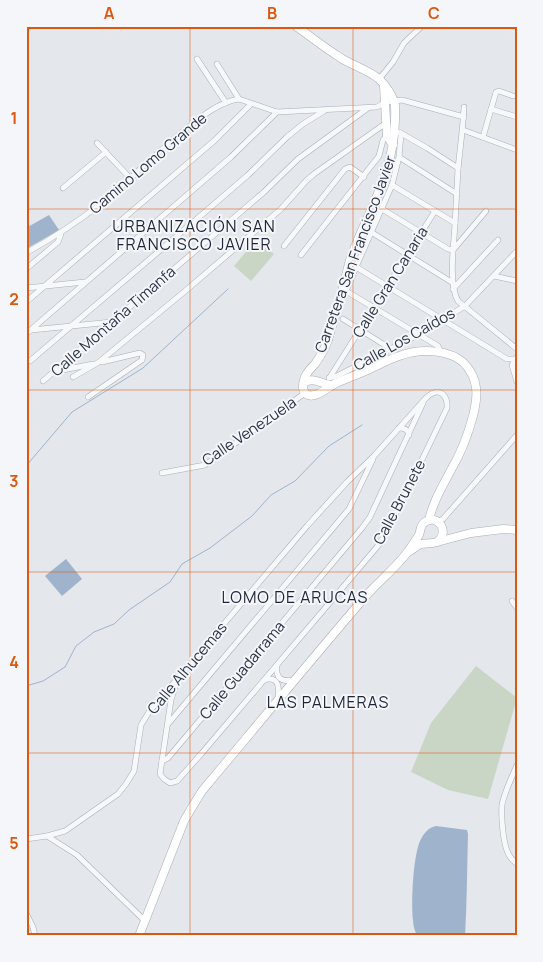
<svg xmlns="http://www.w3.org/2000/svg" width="543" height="962" font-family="Manrope,sans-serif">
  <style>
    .green { fill: #c9d6c5 }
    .water { fill: #9fb4cc }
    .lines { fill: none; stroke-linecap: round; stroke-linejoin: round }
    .stream { stroke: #9fb4cc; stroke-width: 1 }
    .street-casing { stroke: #a9aeb7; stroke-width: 6 }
    .secondary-casing { stroke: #a9aeb7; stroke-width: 9 }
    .street { stroke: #f7f8fa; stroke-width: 5 }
    .secondary { stroke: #fff; stroke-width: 8 }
    .grid { fill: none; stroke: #df570f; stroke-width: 1; stroke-opacity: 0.55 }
    .labels { text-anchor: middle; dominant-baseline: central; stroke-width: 4; stroke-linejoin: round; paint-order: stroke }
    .street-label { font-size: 15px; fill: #2b3445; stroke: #f4f6f9 }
    .neighbourhood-label { font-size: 16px; letter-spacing: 1px; fill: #1d2536; stroke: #f4f6f9 }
    .neatline { fill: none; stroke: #df570f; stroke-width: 2 }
    .grid-label { font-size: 16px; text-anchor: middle; font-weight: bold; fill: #df570f }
  </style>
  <rect width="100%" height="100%" fill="#e4e7ec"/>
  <g class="green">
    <polygon points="257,239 274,254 251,281 234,266"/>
    <polygon points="476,666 517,698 488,799 448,790 411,772 431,723"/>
  </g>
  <g class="water">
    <polygon points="49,215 59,230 26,249 26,234 27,233 26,228"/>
    <polygon points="66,559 82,579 62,596 45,576"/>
    <path d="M436 826 467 830 468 834C467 868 467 902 465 936H417C415 931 413 926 413 920 411 903 413 857 420 841 423 834 429 827 436 826Z"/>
  </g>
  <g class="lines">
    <g class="stream">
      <polyline points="26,466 72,412 143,368 228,289"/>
      <polyline points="26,686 43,681 65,667 76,646 94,632 114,624 129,610 170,582 182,564 210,548 252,516 271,495 295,481 329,446 362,425"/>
    </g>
    <defs>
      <g id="street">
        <polyline points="197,59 226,103"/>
        <polyline points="217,64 239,99"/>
        <polyline points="380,78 393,62 404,43 422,26"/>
        <path d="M464 107C463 128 460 149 458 169 457 187 456 206 455 224 454 244 448 283 458 301L517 349"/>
        <polyline points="491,109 517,117"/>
        <polyline points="463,130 517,150"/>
        <polyline points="399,132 427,148 458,168"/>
        <polyline points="401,134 399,157 392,185 356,267 346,291 438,346 441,353"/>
        <polyline points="483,137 496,92 499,91 513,96"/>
        <polyline points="97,143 130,178"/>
        <polyline points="399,157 457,194"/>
        <polyline points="392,185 455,223"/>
        <polyline points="63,188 106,152"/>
        <polyline points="382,209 448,249 453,250 486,211"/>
        <polyline points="371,232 453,283"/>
        <polyline points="284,246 345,169 350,167 364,177"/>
        <path d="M26 253C53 238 79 221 103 202 131 179 157 152 186 129 201 117 219 102 239 99L277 112 377 107 386 102 402 100 464 117"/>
        <polyline points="301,255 379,156 383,140 387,136"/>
        <polyline points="356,267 507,359 517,359"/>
        <polyline points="26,269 58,242 61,234"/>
        <polyline points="494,276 517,281"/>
        <polyline points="26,288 85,282"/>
        <polyline points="453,289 498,240"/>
        <polyline points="26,302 215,140 251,104"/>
        <polyline points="343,319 391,349"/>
        <polyline points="31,330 112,322"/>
        <polyline points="26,334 231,157 277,112"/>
        <polyline points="517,357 512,365 517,382"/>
        <polyline points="30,361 205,212 248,175 287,137 303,124 324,111"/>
        <polyline points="53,372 93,364"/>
        <polyline points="73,377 99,362 184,292 281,209 306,181 314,174 386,123"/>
        <polyline points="330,377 435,211"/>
        <polyline points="329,378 337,376 412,338 465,306 517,251"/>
        <polyline points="43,381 264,192 298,159 368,108"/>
        <polyline points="88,397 142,360 143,355 140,353 102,362"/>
        <path d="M399 428C405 428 407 429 409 435"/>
        <polyline points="162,473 205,465 305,393"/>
        <polyline points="437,522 443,519 517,435"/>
        <polyline points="512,601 517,608"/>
        <path d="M277 665C275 679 282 682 294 680"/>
        <path d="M264 680C280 675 279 689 278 699"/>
        <polyline points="168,724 349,509 373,459"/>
        <polyline points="162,761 168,758 362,528 370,517 423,403"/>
        <path d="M517 765C512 777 504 793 502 805 501 817 503 845 509 855 511 859 514 861 517 864"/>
        <polyline points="47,836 77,855 144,920"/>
        <path d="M26 839 47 836 65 831 118 794 126 784 134 771 141 725 149 712 307 526 347 482 374 456 426 398C428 396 430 394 433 393 443 389 448 399 447 408L387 532 377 547 202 753 177 781 170 783 164 779 160 774 171 700 177 680"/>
        <polyline points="26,913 33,927 35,936"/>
      </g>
      <g id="secondary">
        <path d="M296 26C311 37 325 48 341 58 351 65 374 72 381 81 386 86 391 94 394 101 396 107 395 113 395 120 394 173 369 209 351 257 347 269 345 282 341 295 337 310 332 325 328 340 325 348 320 357 315 364 308 371 303 377 303 387 303 390 304 392 306 394 314 400 327 388 334 384 343 380 353 376 363 372 375 367 387 360 399 356 421 348 457 348 470 371 479 385 477 400 473 416 468 435 461 453 451 470 442 487 433 502 429 520"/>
        <polyline points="384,86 387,136 393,145"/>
        <path d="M304 383C313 376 322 385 333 385"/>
        <polyline points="410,551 420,544 433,543 471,533 503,529 517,530"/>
        <path d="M139 936 184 821 191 809 202 791C254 729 306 666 359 604 373 586 392 572 406 554 410 549 415 541 419 535 421 530 420 525 425 522 437 513 451 532 437 542"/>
      </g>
    </defs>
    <use href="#street" class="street-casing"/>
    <use href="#secondary" class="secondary-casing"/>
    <use href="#street" class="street"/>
    <use href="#secondary" class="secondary"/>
  </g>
  <path class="grid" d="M190 26V936M353 26V936M26 209H517M26 390H517M26 572H517M26 753H517"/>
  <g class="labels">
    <g class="street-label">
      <text transform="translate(148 163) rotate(-40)">Camino Lomo Grande</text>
      <text transform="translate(355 254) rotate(-70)">Carretera San Francisco Javier</text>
      <text transform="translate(390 282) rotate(-58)">Calle Gran Canaria</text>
      <text transform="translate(113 321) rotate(-41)">Calle Montaña Timanfa</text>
      <text transform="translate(404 339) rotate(-29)">Calle Los Caídos</text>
      <text transform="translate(249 431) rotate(-34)">Calle Venezuela</text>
      <text transform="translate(399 502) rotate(-62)">Calle Brunete</text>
      <text transform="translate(187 668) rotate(-50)">Calle Alhucemas</text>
      <text transform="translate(242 670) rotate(-50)">Calle Guadarrama</text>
    </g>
    <g class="neighbourhood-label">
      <text x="194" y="226">URBANIZACIÓN SAN<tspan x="194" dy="18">FRANCISCO JAVIER</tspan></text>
      <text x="295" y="597">LOMO DE ARUCAS</text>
      <text x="328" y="702">LAS PALMERAS</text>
    </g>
  </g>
  <rect width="543" height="962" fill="none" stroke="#f4f6f9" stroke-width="55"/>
  <rect x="28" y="28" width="488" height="906" class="neatline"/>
  <g class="grid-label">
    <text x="109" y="19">A</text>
    <text x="272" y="19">B</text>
    <text x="434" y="19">C</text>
    <text x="14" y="124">1</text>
    <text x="14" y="305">2</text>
    <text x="14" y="487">3</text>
    <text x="14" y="668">4</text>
    <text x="14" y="849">5</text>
  </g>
</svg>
